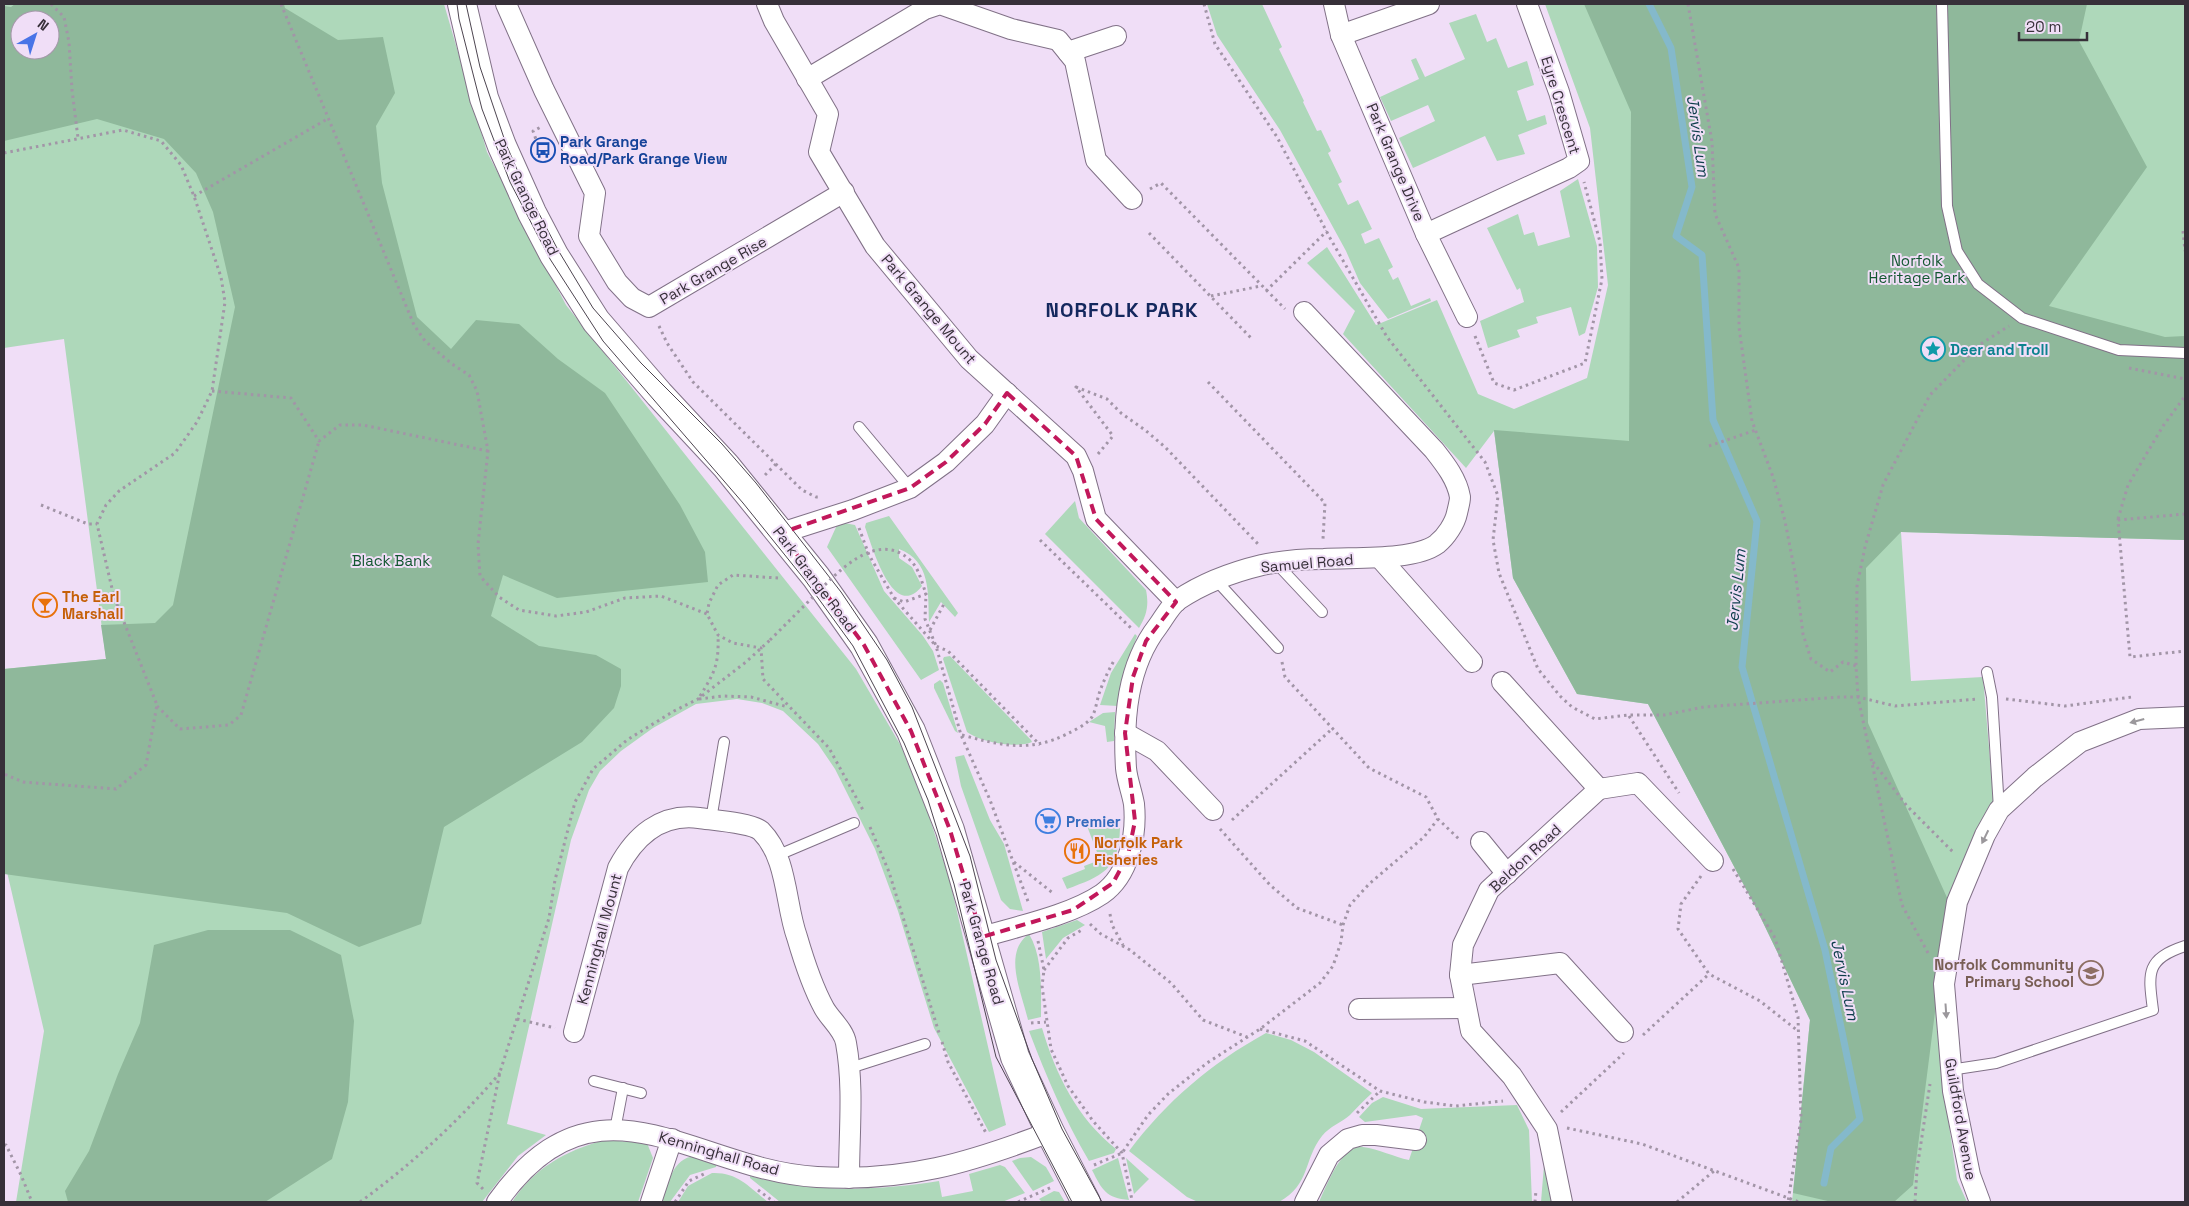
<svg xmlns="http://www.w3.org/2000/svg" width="2189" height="1206" font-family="'Space Grotesk',sans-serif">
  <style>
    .green { fill: #aed8ba; fill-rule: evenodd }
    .forest { fill: #8fb89b; fill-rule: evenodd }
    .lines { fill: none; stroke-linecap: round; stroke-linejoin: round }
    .stream { stroke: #84b9cb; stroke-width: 7 }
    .lane-casing { stroke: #817187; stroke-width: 12 }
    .street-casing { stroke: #817187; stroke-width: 22 }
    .secondary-casing { stroke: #817187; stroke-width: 30 }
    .path { stroke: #a295a7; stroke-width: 3; stroke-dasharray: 2.5 4; stroke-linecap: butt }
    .lane { stroke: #fff; stroke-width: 10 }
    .street { stroke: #fff; stroke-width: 20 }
    .secondary { stroke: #fff; stroke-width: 28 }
    .tram { stroke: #4d4550; stroke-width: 1 }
    .path-bridge { stroke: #a295a7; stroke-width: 3; stroke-dasharray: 2.5 4; stroke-linecap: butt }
    .oneway { fill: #9b989c }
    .marked { fill: none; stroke: #c2185b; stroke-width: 4; stroke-dasharray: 10 6; stroke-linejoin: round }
    .labels { text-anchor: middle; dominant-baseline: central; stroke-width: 4; stroke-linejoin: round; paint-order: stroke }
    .street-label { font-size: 15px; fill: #373039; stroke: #f0def7 }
    .transit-label { font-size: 15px; font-weight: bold; fill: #164399; stroke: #f0def7; text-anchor: start }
    .park-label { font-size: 15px; fill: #135731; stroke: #f0def7 }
    .culture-label { font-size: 15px; font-weight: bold; fill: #0d838f; stroke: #f0def7; text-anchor: start }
    .food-label { font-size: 15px; font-weight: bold; fill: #c56008; stroke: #f0def7; text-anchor: start }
    .shop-label { font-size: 15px; font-weight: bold; fill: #366cbe; stroke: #f0def7; text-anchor: start }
    .education-label { font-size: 15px; font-weight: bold; fill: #785e54; stroke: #f0def7; text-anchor: end }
    .water-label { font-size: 16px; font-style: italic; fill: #0d3e4b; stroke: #f0def7 }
    .district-label { font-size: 20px; font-weight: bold; letter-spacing: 1px; fill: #14285e; stroke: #f0def7 }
  </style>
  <rect width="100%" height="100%" fill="#f0def7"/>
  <g class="green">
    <path d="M4 4H444L487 152 566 305 856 669 901 746 928 813 950 881 1006 1125 989 1132 934 1028 898 911 875 849 835 769 818 744 783 711 762 703 737 699 696 704 653 728 621 751 600 771 589 790 571 840 507 1124 546 1135 518 1156 482 1202H16L44 1031 4 859V669L106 659 64 339 4 348ZM20 20H50V50H20Z"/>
    <polygon points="1207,4 1262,4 1282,47 1279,49 1304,101 1303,102 1317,131 1321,130 1331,151 1328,153 1342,182 1338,184 1348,205 1358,200 1372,229 1361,234 1365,244 1379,238 1393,267 1388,270 1393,280 1398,277 1411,306 1430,298 1431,301 1388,319 1360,283 1346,251 1280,130 1217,35"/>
    <polygon points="1545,4 2185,4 2185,540 1901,532 1911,681 1983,677 1994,806 1944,966 1942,1077 1957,1180 1967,1202 1792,1202 1810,1020 1755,906 1648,704 1577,694 1513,578 1494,431 1466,468 1343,334 1355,311 1307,263 1327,247 1376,325 1437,300 1478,394 1514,409 1587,378 1608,285 1590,128"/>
    <polygon points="1476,14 1487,42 1496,38 1508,68 1527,61 1534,85 1517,91 1527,121 1545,115 1547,124 1518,135 1525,154 1497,161 1485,136 1413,168 1399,138 1435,121 1428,105 1391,121 1380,97 1419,79 1411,60 1416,58 1425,77 1465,59 1449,23"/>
    <polygon points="1578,179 1597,246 1598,287 1585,333 1579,336 1571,307 1536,317 1538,323 1517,330 1520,337 1488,348 1480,321 1524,302 1520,288 1517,290 1487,228 1518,214 1524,235 1534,232 1538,246 1570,237 1560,191"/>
    <path d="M1075 501 1079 518 1146 590C1149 605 1147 615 1139 628L1045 534Z"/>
    <path d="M889 516 958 613 955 617 941 602 929 622C928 593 931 561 899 549V558L912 567 922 586C893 623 872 545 865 527L866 523Z"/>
    <polygon points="844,523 855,525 884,591 923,636 933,651 939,670 921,680 827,547 837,525"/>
    <polygon points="1135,634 1137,636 1126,667 1118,706 1100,705 1111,673"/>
    <path d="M950 656 1031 740 1032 742C1017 749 980 742 967 732L943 659 944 657Z"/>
    <polygon points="940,680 943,683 958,733 955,731 934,688 934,684"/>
    <polygon points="1115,712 1114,741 1107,742 1105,726 1089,722 1103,713"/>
    <polygon points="964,755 990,820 1004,844 1023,911 1010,909 1001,900 961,786 955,757"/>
    <path d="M1087 826 1120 828C1119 870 1102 876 1067 889L1062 878 1085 869 1084 866 1100 860Z"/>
    <polygon points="1077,920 1085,925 1063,938 1046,959 1042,932"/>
    <path d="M1029 934C1043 957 1041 991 1041 1017L1028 1020C1022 993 1002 953 1029 934Z"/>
    <path d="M1042 1028C1056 1075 1077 1118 1116 1149L1114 1153 1089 1161C1065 1120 1046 1076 1029 1031Z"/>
    <path d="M1266 1033 1291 1040 1314 1052 1372 1093C1364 1100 1357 1108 1350 1115 1341 1123 1330 1126 1322 1136 1303 1160 1311 1184 1279 1202H1198L1187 1197 1129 1151C1167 1101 1210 1064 1266 1033Z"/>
    <path d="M1383 1097 1421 1109 1517 1105 1529 1130 1532 1202H1319C1327 1186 1341 1144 1363 1147 1379 1149 1394 1157 1409 1160L1423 1118 1416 1115 1365 1122 1359 1117 1372 1103Z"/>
    <path d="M604 1140 647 1143 653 1158 638 1202H512C534 1168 565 1151 604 1140Z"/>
    <path d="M695 1156 717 1163 716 1167 690 1175 670 1202H662C668 1184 672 1158 695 1156Z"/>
    <polygon points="1031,1157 1046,1167 1054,1181 1033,1191 1012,1161 1020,1158"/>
    <path d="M1118 1158 1129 1200C1106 1198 1102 1190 1092 1170Z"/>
    <polygon points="1126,1158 1149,1179 1134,1194"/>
    <path d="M1000 1165 1005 1167 1025 1193 1002 1202H780L750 1178V1176C813 1193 876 1191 939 1181L942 1197 973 1191 969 1174Z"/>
    <polygon points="1544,1165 1551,1200 1551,1202 1541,1202"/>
    <path d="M712 1173C738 1172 749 1187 768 1202H678L688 1186Z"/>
    <polygon points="1054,1191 1059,1192 1065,1202 1042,1202 1039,1199"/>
  </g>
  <g class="forest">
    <path d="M15 4H284L285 8 338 40 383 37 395 93 376 126 382 183 417 317 451 349 476 320 519 324 558 359 605 393 680 505 705 552 708 582 557 598 503 575 491 616 539 646 596 655 621 669V686L614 708 582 742 444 827 421 924 359 947 287 913 4 874V669L106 659 101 625 155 623 173 605 235 307 213 212 196 173 164 139 97 119 4 141V6L11 7ZM20 20H50V50H20Z"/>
    <polygon points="1584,4 2087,4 2079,41 2147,167 2049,306 2165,337 2185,336 2185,540 1901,532 1866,568 1868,723 1949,902 1913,1185 1894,1202 1832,1202 1793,1193 1810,1020 1755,906 1648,704 1577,694 1513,578 1494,430 1629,441 1631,112"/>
    <polygon points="208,930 290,930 341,955 354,1021 348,1102 332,1159 265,1202 68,1202 65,1191 89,1151 118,1074 140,1023 154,945"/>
  </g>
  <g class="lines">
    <polyline class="stream" points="1649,4 1671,48 1692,187 1676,236 1702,255 1713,420 1757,521 1742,667 1825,950 1860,1119 1831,1148 1824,1183"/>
    <defs>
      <g id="lane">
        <polyline points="1942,4 1947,206 1957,251 1978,284 2022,318 2119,350 2185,353"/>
        <polyline points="859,427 910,488"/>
        <polyline points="1277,564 1322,612"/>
        <polyline points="1216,580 1278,648"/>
        <polyline points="1987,672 1992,697 1999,809"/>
        <polyline points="711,820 724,742"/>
        <polyline points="776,856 854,823"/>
        <polyline points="850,1068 925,1044"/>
        <path d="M1950 1070 1996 1063 2153 1010C2148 972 2146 959 2185 946"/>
        <polyline points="594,1081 641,1093"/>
        <polyline points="615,1130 623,1088"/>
      </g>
      <g id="street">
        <polyline points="506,4 544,90 595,193 589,236 617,282 632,298 649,307 844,192"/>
        <polyline points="767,4 774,21 828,114 819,152 875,246 969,359 1076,456 1083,471 1096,519 1176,602"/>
        <polyline points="1334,4 1341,35 1426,234 1467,317"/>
        <polyline points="1341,35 1429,4"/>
        <polyline points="1068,52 1116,36"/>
        <polyline points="807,79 925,9 940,4 1011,29 1058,40 1075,61 1096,160 1132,199"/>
        <polyline points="1426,234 1569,168 1579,161 1559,92 1527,4"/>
        <polyline points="781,533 853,510 910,488 946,462 985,424 1007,393"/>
        <polyline points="1380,558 1472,662"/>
        <polyline points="1502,682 1599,789 1489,890 1463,945 1460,975 1471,1031 1512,1076 1547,1129 1562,1202"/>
        <polyline points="1125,733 1157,751 1213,810"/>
        <polyline points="1599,789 1638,783 1713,861"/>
        <polyline points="1481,842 1507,874"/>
        <path d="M982 937C1019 926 1071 915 1102 894 1129 875 1137 835 1134 804 1132 792 1127 780 1126 768 1123 719 1127 666 1158 626 1164 618 1170 606 1178 600 1203 583 1233 572 1262 565 1281 561 1304 559 1324 559 1353 557 1414 561 1437 544 1446 537 1455 523 1457 513 1458 508 1460 502 1460 497 1457 479 1445 464 1434 450L1304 312"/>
        <polyline points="1460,975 1560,963 1623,1032"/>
        <polyline points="1359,1009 1466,1008"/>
        <path d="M574 1032 618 868C635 836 661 813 699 818 712 820 752 823 761 831 788 858 785 904 797 937 804 961 812 986 824 1008 830 1019 844 1030 846 1043 854 1087 849 1133 849 1178"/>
        <path d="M497 1202C598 1061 692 1170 817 1177 906 1182 969 1163 1050 1132"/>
        <polyline points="651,1202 672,1139"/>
        <polyline points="1305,1202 1329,1155 1348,1139 1362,1135 1376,1135 1416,1140"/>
        <polyline points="1980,1202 1970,1175 1953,1091 1944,984 1957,902 1985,835 1999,810 2035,777 2080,742 2139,719 2185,717"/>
      </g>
      <polyline id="secondary" points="462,4 484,98 502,146 532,213 554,255 596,321 659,394 726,466 816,577 864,645 911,731 950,830 1015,1057 1050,1132 1086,1202"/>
    </defs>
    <use href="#lane" class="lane-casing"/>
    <use href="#street" class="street-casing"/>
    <use href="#secondary" class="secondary-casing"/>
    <g class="path">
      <polyline points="51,4 64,17 69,42 72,90 78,138"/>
      <polyline points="281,4 414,325 425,341 452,364 469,375 477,391 488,451 478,544 480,576 499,597 519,610 556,616 586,612 625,598 661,596 707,614"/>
      <polyline points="1204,4 1215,44 1277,137 1330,238 1387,337 1485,462 1498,496 1493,540 1499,573 1538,669 1560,696 1572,707 1595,719 1629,715 1664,715 1704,707 1840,697 1858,697 1895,706 1978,699"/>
      <polyline points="1688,4 1712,142 1715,214 1739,268 1739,327 1752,421 1773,477 1785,521 1796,578 1803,634 1811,659 1830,672 1843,662 1856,666"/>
      <polyline points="540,151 533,131 541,127"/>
      <polyline points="4,153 123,130 161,141 181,165 194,196 221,277 225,302 212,391 197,422 175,453 119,491 106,505 97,524 114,597 157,705 146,765 116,789 23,782 4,774"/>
      <polyline points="1150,189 1161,183 1285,309"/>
      <polyline points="194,196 329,118"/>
      <polyline points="2183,231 2185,251"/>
      <polyline points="1149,233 1252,339"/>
      <polyline points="1266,291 1327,231"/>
      <polyline points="1211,296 1261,286"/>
      <polyline points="659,326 667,343 693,382 802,490 816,497 819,497"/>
      <polyline points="1475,336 1494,383 1514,390 1585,363 1602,279 1600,242 1584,182"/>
      <polyline points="2129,368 2185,379"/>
      <polyline points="1208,382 1325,503 1323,539"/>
      <polyline points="212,391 291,398 319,441 340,425 363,425 488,451"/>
      <polyline points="1709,446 1756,430"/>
      <polyline points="1098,454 1113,436 1076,387 1107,399 1121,413 1145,430 1165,447 1259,545"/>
      <polyline points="765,475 776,464"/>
      <polyline points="41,505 88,524 97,524"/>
      <polyline points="2185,514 2118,520 2130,657 2185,651"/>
      <polyline points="2118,519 2128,485 2163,426 2185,396"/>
      <polyline points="859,528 869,555 894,598 936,646 948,651 1040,745"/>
      <polyline points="1040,540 1132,629"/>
      <polyline points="778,578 733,575 718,585 709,603 707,614 718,635 733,643 761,648 763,679 829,748 863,810"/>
      <polyline points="894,598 904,602 926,594 925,619 936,646 961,735 990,800 1029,904"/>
      <polyline points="930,630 944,604"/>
      <polyline points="1282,662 1285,677 1369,768 1426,797 1438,819 1460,840"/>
      <path d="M700 696C715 672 719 664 718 635"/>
      <polyline points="699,699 723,696 751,697 788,707"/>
      <polyline points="2006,699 2065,706 2132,697"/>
      <polyline points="157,706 180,729 229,725 241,715 319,441"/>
      <polyline points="1629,716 1679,793"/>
      <path d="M962 735C1000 745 1029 753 1067 734 1075 730 1086 725 1092 717 1096 710 1097 699 1100 691 1104 680 1109 669 1115 659"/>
      <polyline points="1873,762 1907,806 1955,854"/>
      <polyline points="1232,820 1333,728"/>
      <polyline points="870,827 889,872 940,1036"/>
      <polyline points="1220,829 1270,885 1297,908 1343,925"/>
      <polyline points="1014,862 1054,894"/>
      <polyline points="1733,869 1775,938 1798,1017 1801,1119 1788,1202"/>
      <polyline points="1701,876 1681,904 1678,929 1709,974 1760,1001 1798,1031"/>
      <polyline points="1110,914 1112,925 1123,945"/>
      <polyline points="1090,924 1101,934 1130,950 1171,983 1203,1020 1247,1037"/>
      <polyline points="1038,941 1044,970 1042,986 1051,1049 1068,1086 1093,1121 1122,1153 1132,1200"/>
      <polyline points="1928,953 1902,905 1858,697 1856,666 1857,586 1865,547 1883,485 1930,395 1979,345 2009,326"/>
      <polyline points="1044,970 1068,938 1082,930"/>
      <polyline points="517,1019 555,1028"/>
      <polyline points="1031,1023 1046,1022"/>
      <polyline points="1260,1029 1305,1041 1380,1091 1424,1102 1456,1106 1503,1101"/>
      <polyline points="1643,1035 1709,974"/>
      <polyline points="942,1042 948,1062 986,1133"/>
      <polyline points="1561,1112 1624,1053"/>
      <polyline points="1357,1113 1380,1091"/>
      <polyline points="1567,1128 1642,1144 1799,1202"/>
      <polyline points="4,1145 6,1145 21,1175 32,1202"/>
      <polyline points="1094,1165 1122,1153 1148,1115 1168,1094 1207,1063 1260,1029 1320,983 1333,966 1341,942 1343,925 1350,905 1369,884 1424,837 1438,819"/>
      <polyline points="483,1189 477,1183 500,1072 549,918 555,880 575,802 593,769 627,740 674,711 698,699 746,662 770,640"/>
      <polyline points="758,1190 774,1202"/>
      <path d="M360 1202C412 1164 458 1122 500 1073"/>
      <polyline points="675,1202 689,1181 706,1173"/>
      <polyline points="1018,1202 1052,1187"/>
      <polyline points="1535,1202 1536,1190"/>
      <polyline points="1677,1202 1714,1171"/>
      <polyline points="1915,1202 1917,1169 1930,1084"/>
    </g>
    <use href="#lane" class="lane"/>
    <use href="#street" class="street"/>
    <use href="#secondary" class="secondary"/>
    <g class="tram">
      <polyline points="457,4 459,19 482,109 510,182 550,259 603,341 743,503 805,580 853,646 904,743 928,800 954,884 996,1057 1072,1202"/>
      <polyline points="466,4 480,67 506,144 522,181 558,250 593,308 641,363 722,444 756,483 841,592 887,660 912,707 970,856 996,960 1032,1059 1062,1129 1102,1202"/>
    </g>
    <path class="path-bridge" d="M770 640C784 626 797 613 811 599 834 576 875 528 910 560 919 568 922 583 926 594"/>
  </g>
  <defs><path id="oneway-solid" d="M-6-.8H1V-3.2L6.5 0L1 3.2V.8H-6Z" transform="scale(1.25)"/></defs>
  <g class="oneway">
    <use href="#oneway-solid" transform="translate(2137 721) rotate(165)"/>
    <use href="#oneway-solid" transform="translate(1985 837) rotate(116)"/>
    <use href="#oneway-solid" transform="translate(1946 1011) rotate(86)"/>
  </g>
  <path class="marked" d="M1007 393 1076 456 1096 519 1176 602 1146 641 1133 677 1125 733 1135 821 1128 855 1113 883 1073 910 982 937 950 830 911 731 864 645 781 533 910 488 946 462 985 424Z"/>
  <defs>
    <symbol id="bus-ring" viewBox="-11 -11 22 22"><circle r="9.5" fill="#f0def7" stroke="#1a4fb4" stroke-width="1.5"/><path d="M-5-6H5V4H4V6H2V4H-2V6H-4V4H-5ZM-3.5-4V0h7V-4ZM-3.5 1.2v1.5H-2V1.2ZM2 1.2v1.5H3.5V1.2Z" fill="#1a4fb4"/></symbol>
    <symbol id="sight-ring" viewBox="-11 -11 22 22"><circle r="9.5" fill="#f0def7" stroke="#0f9aa8" stroke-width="1.5"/><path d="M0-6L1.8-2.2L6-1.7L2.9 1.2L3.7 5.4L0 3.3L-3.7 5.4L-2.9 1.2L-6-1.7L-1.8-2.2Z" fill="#0f9aa8"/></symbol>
    <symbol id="bar-ring" viewBox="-11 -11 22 22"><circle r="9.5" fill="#f0def7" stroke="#e8710a" stroke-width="1.5"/><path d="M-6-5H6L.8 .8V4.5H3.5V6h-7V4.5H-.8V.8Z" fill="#e8710a"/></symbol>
    <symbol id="supermarket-ring" viewBox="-11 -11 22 22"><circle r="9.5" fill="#f0def7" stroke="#3f7fe0" stroke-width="1.5"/><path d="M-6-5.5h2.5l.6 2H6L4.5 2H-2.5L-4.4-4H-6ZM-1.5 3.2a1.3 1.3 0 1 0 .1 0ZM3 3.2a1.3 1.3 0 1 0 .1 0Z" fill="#3f7fe0"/></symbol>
    <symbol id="restaurant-ring" viewBox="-11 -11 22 22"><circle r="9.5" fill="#f0def7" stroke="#e8710a" stroke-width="1.5"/><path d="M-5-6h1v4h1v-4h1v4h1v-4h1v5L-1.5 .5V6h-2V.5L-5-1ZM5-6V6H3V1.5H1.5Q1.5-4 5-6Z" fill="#e8710a"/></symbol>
    <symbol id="school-ring" viewBox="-11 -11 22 22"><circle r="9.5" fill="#f0def7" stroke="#8d6e63" stroke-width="1.5"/><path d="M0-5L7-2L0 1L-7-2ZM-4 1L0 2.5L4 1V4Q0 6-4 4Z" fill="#8d6e63"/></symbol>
  </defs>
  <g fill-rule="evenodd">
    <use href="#bus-ring" x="529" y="136" width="28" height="28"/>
    <use href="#sight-ring" x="1919" y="335" width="28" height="28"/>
    <use href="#bar-ring" x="31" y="591" width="28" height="28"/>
    <use href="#supermarket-ring" x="1034" y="807" width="28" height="28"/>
    <use href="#restaurant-ring" x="1063" y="837" width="28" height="28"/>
    <use href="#school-ring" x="2077" y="959" width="28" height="28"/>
  </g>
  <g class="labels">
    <g class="street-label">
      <text transform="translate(1561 105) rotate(73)">Eyre Crescent</text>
      <text transform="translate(1396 162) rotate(67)">Park Grange Drive</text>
      <text transform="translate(527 197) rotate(64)">Park Grange Road</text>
      <text transform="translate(713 270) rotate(-30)">Park Grange Rise</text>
      <text transform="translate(929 309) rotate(50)">Park Grange Mount</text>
      <text transform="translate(1307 563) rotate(-5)">Samuel Road</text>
      <text transform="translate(815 579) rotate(53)">Park Grange Road</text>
      <text transform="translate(1525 858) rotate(-43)">Beldon Road</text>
      <text transform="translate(599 939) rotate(-75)">Kenninghall Mount</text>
      <text transform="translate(982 943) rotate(74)">Park Grange Road</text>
      <text transform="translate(1961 1119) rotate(80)">Guildford Avenue</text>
      <text transform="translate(719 1153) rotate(16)">Kenninghall Road</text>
    </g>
    <g class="transit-label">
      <text x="560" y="141">Park Grange<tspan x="560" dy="17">Road/Park Grange View</tspan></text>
    </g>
    <g class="park-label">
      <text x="1917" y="260">Norfolk<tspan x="1917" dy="17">Heritage Park</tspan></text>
      <text x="391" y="560">Black Bank</text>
    </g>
    <g class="culture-label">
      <text x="1950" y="349">Deer and Troll</text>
    </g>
    <g class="food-label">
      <text x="62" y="596">The Earl<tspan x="62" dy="17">Marshall</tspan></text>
      <text x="1094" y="842">Norfolk Park<tspan x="1094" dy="17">Fisheries</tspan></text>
    </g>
    <g class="shop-label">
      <text x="1066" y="821">Premier</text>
    </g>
    <g class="education-label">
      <text x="2074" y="964">Norfolk Community<tspan x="2074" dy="17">Primary School</tspan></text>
    </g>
    <g class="water-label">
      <text transform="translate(1698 136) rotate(82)">Jervis Lum</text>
      <text transform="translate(1736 590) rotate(-84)">Jervis Lum</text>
      <text transform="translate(1845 980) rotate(78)">Jervis Lum</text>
    </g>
    <g class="district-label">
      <text x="1122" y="310">NORFOLK PARK</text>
    </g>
  </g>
  <rect width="2189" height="1206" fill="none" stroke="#373039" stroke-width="10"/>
  <g transform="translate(35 35) rotate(39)"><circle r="24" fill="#f0def7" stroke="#a698ab"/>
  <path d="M0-4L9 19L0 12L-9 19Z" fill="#4974e7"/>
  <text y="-8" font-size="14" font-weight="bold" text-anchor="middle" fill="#373039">N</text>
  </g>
  <path d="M2019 32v8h68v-8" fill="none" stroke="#373039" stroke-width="2.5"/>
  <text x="2026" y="32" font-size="15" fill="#373039" stroke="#f0def7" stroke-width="4" paint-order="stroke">20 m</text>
</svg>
